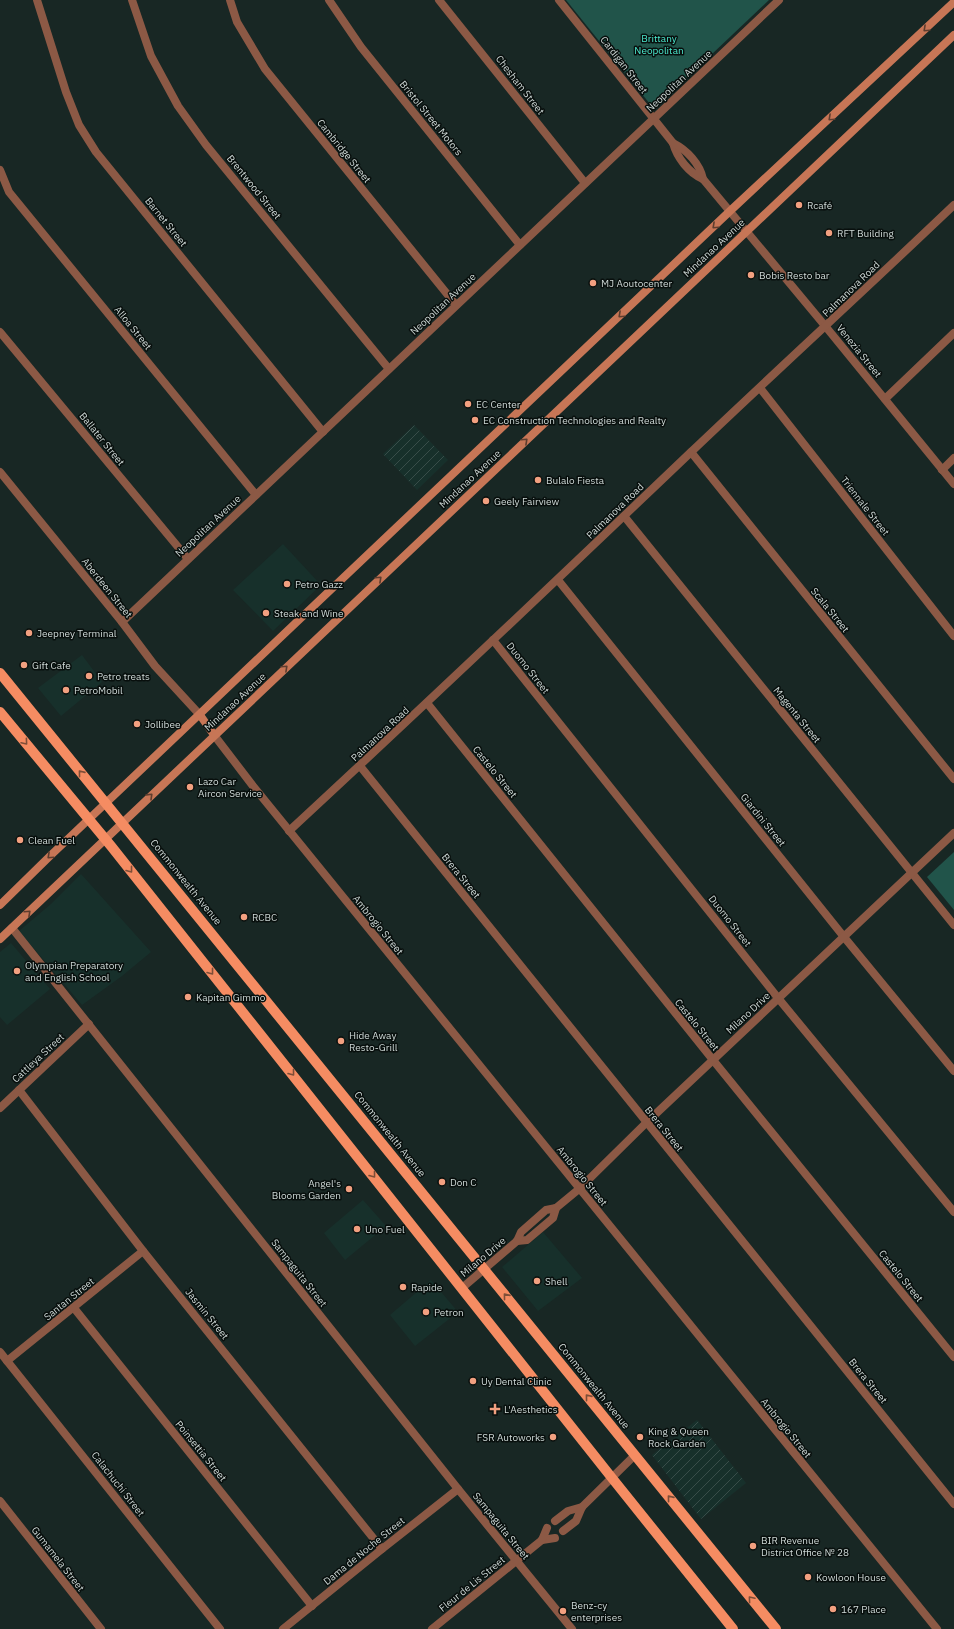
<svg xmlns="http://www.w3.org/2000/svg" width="954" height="1629" font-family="'IBM Plex Sans',sans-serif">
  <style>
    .built { fill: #17302b }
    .industrial { fill: url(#industrial-furrows) }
    .green { fill: #21544a }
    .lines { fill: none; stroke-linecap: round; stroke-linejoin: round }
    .street { stroke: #8c5945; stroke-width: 8 }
    .secondary { stroke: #c77656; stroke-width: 8 }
    .primary { stroke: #f58c62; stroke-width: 10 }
    .oneway { stroke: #5e3d2e }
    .oneway2 { stroke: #7e4e38 }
    .poi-dot { fill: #f2a080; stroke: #080f0d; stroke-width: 1.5 }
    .labels { text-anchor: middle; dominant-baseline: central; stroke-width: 3; stroke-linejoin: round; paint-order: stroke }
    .park-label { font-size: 10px; fill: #4ce9ce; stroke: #080f0d }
    .street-label { font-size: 10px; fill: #cfd9d7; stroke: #080f0d }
    .poi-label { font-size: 10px; fill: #cfd9d7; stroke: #080f0d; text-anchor: start }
  </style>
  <defs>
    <pattern id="industrial-furrows" width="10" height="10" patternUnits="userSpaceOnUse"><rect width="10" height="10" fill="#17302b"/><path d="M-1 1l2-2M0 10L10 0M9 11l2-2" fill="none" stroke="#384d49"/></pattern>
  </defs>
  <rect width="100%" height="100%" fill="#182724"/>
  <g class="built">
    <polygon points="283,544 321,585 273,631 233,590"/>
    <polygon points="82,655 102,682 61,716 38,688"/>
    <polygon points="81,874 151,952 122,976 82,1005 19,931 51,904"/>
    <polygon points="11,943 50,989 7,1025 0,1017 0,952"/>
    <polygon points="363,1200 386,1226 345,1260 324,1233"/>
    <polygon points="543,1232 582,1278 538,1311 502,1267"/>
    <polygon points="431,1280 458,1312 415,1346 390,1315"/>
  </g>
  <g class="industrial">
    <polygon points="414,425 448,460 417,490 383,454"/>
    <polygon points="697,1420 746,1483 701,1519 652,1455"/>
  </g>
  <g class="green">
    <polygon points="566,0 769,0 654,109"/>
    <polygon points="954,852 954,910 927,877"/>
  </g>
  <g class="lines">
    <g class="street">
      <polyline points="37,0 66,92 79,125 96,152 323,432"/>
      <polyline points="132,0 151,56 178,106 206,145 389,369"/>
      <polyline points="230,0 237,22 265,69 456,305"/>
      <polyline points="329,0 361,47 520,245"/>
      <polyline points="439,0 585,183"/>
      <path d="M559 0 673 143C677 158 689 173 703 179L826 327 954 484"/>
      <path d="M673 143C687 150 700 164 703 179"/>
      <polyline points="0,170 9,192 256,495"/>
      <polyline points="0,332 188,559"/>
      <polyline points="760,388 954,636"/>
      <polyline points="885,399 954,333"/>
      <polyline points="691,452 954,779"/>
      <polyline points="942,470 954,458"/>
      <polyline points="0,472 122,622 155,666 200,715"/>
      <polyline points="624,516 954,925"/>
      <polyline points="558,580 844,937 954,1071"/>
      <polyline points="122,622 779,0"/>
      <polyline points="493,640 778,998 954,1212"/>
      <polyline points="427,703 713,1060 954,1357"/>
      <polyline points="214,735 253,786 937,1629"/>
      <polyline points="360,766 954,1504"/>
      <path d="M289 831C424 706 557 580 690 453 777 370 867 288 954 205"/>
      <polyline points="12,928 458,1489 572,1629"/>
      <polyline points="19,1090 143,1251 382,1549"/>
      <polyline points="0,1108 89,1024"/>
      <polyline points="517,1241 527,1240 553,1218 556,1208"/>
      <polyline points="462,1288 517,1241 521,1232 546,1210 556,1208 579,1189 646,1123 954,833"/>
      <polyline points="74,1308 312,1606"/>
      <polyline points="0,1352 220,1629"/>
      <polyline points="7,1361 143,1251"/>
      <polyline points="0,1501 101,1629"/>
      <polyline points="555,1521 568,1511 582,1507"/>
      <polyline points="563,1531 576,1521 582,1507 635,1455"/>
      <polyline points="542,1540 555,1538"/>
      <polyline points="283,1629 382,1549 458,1489"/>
      <polyline points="432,1629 542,1540 547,1528"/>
    </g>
    <g class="secondary">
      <polyline points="200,715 214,735"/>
      <polyline points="0,905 50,856 730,211 954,2"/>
      <polyline points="0,939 954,35"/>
    </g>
    <g class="primary">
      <polyline points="0,673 776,1629"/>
      <polyline points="0,712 111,846 612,1478 733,1629"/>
    </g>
  </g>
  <defs><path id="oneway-chevron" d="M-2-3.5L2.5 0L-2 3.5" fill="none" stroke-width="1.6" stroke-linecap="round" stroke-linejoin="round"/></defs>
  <g class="oneway">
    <use href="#oneway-chevron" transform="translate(926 29) rotate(137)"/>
    <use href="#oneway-chevron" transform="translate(831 118) rotate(137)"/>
    <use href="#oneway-chevron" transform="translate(715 226) rotate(137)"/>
    <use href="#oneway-chevron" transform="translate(621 315) rotate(137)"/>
    <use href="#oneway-chevron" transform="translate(525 441) rotate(-43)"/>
    <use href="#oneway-chevron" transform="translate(379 579) rotate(-43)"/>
    <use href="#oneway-chevron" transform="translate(285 668) rotate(-43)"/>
    <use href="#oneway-chevron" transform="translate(150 796) rotate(-44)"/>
    <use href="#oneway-chevron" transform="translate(50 856) rotate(137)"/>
    <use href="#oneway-chevron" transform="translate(28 913) rotate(-43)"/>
  </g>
  <g class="oneway2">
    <use href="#oneway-chevron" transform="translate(25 742) rotate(50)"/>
    <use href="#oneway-chevron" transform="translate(81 773) rotate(-129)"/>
    <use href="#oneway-chevron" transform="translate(130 870) rotate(52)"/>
    <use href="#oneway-chevron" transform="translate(211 972) rotate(52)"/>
    <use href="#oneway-chevron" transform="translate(292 1073) rotate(52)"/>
    <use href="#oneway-chevron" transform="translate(373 1175) rotate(52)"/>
    <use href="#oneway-chevron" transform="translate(506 1296) rotate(-129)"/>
    <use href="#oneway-chevron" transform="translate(588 1397) rotate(-129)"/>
    <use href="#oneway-chevron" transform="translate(670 1498) rotate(-129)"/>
    <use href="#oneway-chevron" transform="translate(751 1599) rotate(-130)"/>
  </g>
  <g class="poi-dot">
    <circle cx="799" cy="205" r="4"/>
    <circle cx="829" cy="233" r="4"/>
    <circle cx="751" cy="275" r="4"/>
    <circle cx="593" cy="283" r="4"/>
    <circle cx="468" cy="404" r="4"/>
    <circle cx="475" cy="420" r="4"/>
    <circle cx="538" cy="480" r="4"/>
    <circle cx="486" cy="501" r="4"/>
    <circle cx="287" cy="584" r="4"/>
    <circle cx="266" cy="613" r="4"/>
    <circle cx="29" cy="633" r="4"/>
    <circle cx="24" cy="665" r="4"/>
    <circle cx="89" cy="676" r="4"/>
    <circle cx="66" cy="690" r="4"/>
    <circle cx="137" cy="724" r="4"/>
    <circle cx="190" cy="787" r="4"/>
    <circle cx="20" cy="840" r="4"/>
    <circle cx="244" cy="917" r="4"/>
    <circle cx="17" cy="971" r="4"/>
    <circle cx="188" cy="997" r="4"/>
    <circle cx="341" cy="1041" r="4"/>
    <circle cx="442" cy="1182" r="4"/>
    <circle cx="349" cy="1189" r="4"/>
    <circle cx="357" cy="1229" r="4"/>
    <circle cx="537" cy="1281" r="4"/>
    <circle cx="403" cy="1287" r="4"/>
    <circle cx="426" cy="1312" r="4"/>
    <circle cx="473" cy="1381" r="4"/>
    <path d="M493 1403h4v4h4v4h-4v4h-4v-4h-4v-4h4z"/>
    <circle cx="553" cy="1437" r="4"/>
    <circle cx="640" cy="1437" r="4"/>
    <circle cx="753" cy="1546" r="4"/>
    <circle cx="808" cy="1577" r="4"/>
    <circle cx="833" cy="1609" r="4"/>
    <circle cx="563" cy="1611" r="4"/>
  </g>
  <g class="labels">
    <g class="park-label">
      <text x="659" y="38">Brittany<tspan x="659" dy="12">Neopolitan</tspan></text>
    </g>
    <g class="street-label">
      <text transform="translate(624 65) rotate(52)">Cardigan Street</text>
      <text transform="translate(679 81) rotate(-43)">Neopolitan Avenue</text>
      <text transform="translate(520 85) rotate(52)">Chesham Street</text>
      <text transform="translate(431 118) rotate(51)">Bristol Street Motors</text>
      <text transform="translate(344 151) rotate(51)">Cambridge Street</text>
      <text transform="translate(254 187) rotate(51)">Brentwood Street</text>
      <text transform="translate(166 222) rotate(51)">Barnet Street</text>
      <text transform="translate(714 248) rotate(-43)">Mindanao Avenue</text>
      <text transform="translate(851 289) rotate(-44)">Palmanova Road</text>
      <text transform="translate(443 304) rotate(-43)">Neopolitan Avenue</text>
      <text transform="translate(133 328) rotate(51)">Alloa Street</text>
      <text transform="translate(859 351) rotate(51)">Venezia Street</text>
      <text transform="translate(102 439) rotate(51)">Ballater Street</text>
      <text transform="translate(470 479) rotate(-43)">Mindanao Avenue</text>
      <text transform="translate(865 506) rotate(52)">Triennale Street</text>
      <text transform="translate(615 511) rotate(-44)">Palmanova Road</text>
      <text transform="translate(208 526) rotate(-43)">Neopolitan Avenue</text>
      <text transform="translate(107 588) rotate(51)">Aberdeen Street</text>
      <text transform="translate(830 610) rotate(51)">Scala Street</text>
      <text transform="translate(528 668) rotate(52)">Duomo Street</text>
      <text transform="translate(235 702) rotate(-43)">Mindanao Avenue</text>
      <text transform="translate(797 715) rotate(51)">Magenta Street</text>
      <text transform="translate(380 734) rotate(-43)">Palmanova Road</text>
      <text transform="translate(495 772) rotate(51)">Castelo Street</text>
      <text transform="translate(763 820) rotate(51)">Giardini Street</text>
      <text transform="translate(461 876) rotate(51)">Brera Street</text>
      <text transform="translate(186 882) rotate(51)">Commonwealth Avenue</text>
      <text transform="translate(730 921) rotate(52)">Duomo Street</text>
      <text transform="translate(378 925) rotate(51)">Ambrogio Street</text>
      <text transform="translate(748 1013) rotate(-43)">Milano Drive</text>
      <text transform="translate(697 1025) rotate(51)">Castelo Street</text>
      <text transform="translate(38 1058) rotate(-43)">Cattleya Street</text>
      <text transform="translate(664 1129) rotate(51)">Brera Street</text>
      <text transform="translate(390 1134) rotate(51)">Commonwealth Avenue</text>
      <text transform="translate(582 1176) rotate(51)">Ambrogio Street</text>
      <text transform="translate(483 1257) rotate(-40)">Milano Drive</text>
      <text transform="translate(299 1273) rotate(52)">Sampaguita Street</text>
      <text transform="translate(901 1276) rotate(51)">Castelo Street</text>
      <text transform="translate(69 1299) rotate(-39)">Santan Street</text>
      <text transform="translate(207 1314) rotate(51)">Jasmin Street</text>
      <text transform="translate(868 1381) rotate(51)">Brera Street</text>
      <text transform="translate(594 1386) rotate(51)">Commonwealth Avenue</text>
      <text transform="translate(786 1428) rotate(51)">Ambrogio Street</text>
      <text transform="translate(201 1451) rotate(51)">Poinsettia Street</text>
      <text transform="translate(118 1484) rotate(52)">Calachuchi Street</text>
      <text transform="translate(501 1526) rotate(51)">Sampaguita Street</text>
      <text transform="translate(364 1551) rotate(-39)">Dama de Noche Street</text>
      <text transform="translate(58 1559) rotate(52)">Gumamela Street</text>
      <text transform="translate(472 1584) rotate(-39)">Fleur de Lis Street</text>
    </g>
    <g class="poi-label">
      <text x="807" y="205">Rcafé</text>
      <text x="837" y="233">RFT Building</text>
      <text x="759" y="275">Bobis Resto bar</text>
      <text x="601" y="283">MJ Aoutocenter</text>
      <text x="476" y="404">EC Center</text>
      <text x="483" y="420">EC Construction Technologies and Realty</text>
      <text x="546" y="480">Bulalo Fiesta</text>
      <text x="494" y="501">Geely Fairview</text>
      <text x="295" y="584">Petro Gazz</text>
      <text x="274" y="613">Steak and Wine</text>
      <text x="37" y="633">Jeepney Terminal</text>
      <text x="32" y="665">Gift Cafe</text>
      <text x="97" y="676">Petro treats</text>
      <text x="74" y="690">PetroMobil</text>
      <text x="145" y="724">Jollibee</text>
      <text x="198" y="781">Lazo Car<tspan x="198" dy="12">Aircon Service</tspan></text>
      <text x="28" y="840">Clean Fuel</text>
      <text x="252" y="917">RCBC</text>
      <text x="25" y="965">Olympian Preparatory<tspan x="25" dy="12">and English School</tspan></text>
      <text x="196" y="997">Kapitan Gimmo</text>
      <text x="349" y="1035">Hide Away<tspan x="349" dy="12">Resto-Grill</tspan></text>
      <text x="450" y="1182">Don C</text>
      <text x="341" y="1183" text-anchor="end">Angel's<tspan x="341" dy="12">Blooms Garden</tspan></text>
      <text x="365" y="1229">Uno Fuel</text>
      <text x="545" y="1281">Shell</text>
      <text x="411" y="1287">Rapide</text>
      <text x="434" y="1312">Petron</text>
      <text x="481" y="1381">Uy Dental Clinic</text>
      <text x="504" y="1409">L'Aesthetics</text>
      <text x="648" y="1431">King &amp; Queen<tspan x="648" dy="12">Rock Garden</tspan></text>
      <text x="545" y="1437" text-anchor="end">FSR Autoworks</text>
      <text x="761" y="1540">BIR Revenue<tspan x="761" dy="12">District Office № 28</tspan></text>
      <text x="816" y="1577">Kowloon House</text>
      <text x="571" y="1605">Benz-cy<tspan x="571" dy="12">enterprises</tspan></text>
      <text x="841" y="1609">167 Place</text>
    </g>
  </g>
</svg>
